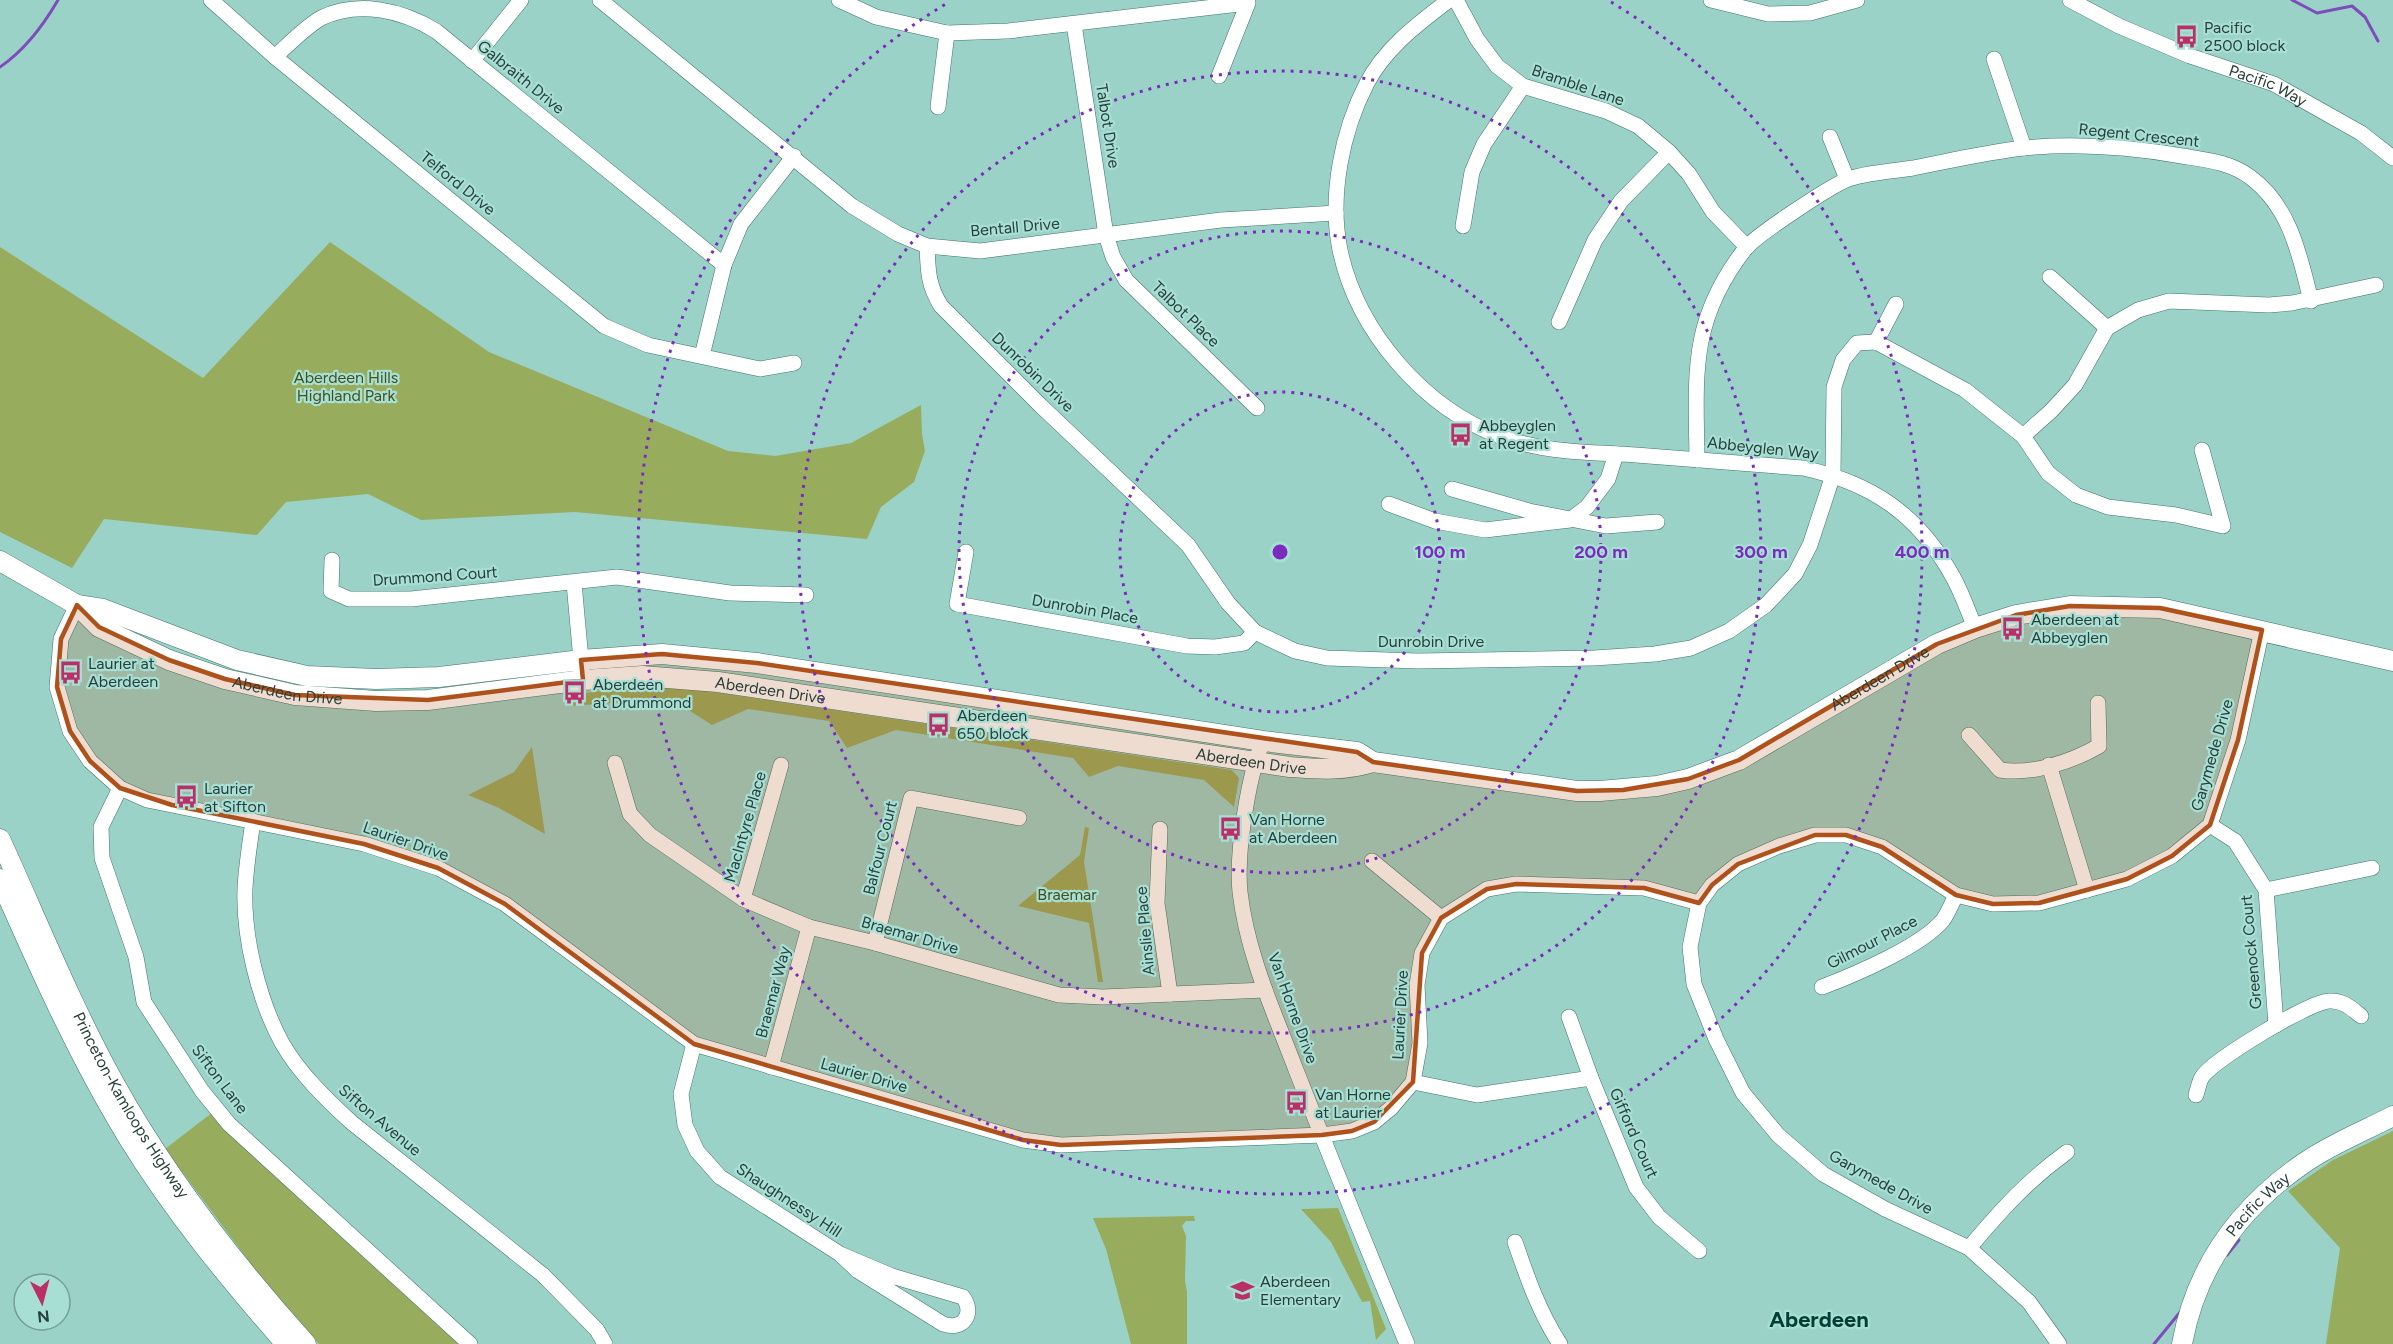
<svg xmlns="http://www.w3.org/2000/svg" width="2393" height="1344" font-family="Figtree,sans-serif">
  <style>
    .green { fill: #98ac5d }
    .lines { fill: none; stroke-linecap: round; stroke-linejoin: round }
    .stream { stroke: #7d4dbb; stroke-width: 3 }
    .minor-casing { stroke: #3e746a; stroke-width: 16 }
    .major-casing { stroke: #3e746a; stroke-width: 21 }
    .minor { stroke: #fff; stroke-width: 15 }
    .major { stroke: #fff; stroke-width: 20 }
    .marked { fill: #ae511a; fill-opacity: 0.2; stroke: #ae511a; stroke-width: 4.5; stroke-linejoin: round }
    .ring { fill: none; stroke: #7b2cbf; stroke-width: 3; stroke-dasharray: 3 6 }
    .labels { text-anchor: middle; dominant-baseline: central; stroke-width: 4.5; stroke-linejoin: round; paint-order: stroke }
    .poi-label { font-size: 16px; fill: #283f3a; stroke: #a7dfd4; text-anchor: start }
    .street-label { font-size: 16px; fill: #283f3a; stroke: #a7dfd4 }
    .park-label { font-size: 16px; fill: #44511b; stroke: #a7dfd4 }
    .district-label { font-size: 22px; font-weight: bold; fill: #003e36; stroke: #a7dfd4 }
    .centre { fill: #7b2cbf; stroke: #a7dfd4; stroke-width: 3 }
    .ring-label { font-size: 18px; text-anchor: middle; font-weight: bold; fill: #7b2cbf; stroke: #a7dfd4; stroke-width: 4.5; stroke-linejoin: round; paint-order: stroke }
  </style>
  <rect width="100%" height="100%" fill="#9bd2c7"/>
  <g class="green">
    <polygon points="330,242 489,352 728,451 775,456 851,443 921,405 922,434 925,451 914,482 881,507 867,539 575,512 421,520 368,494 286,502 257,535 104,519 72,568 0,532 0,247 203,378"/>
    <polygon points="632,687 693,689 1232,770 1239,778 1234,807 1204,780 1118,766 1089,777 1073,758 896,730 847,748 829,721 748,709 712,725 671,699 570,706 569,695"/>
    <polygon points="532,747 545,834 499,808 468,795 514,772"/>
    <polygon points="1085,827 1089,828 1084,862 1103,982 1098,982 1089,923 1018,906 1080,855"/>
    <polygon points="213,1112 467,1344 319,1344 263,1280 165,1149"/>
    <polygon points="2393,1131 2393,1344 2326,1344 2340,1248 2288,1191 2333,1160"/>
    <polygon points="1338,1208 1386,1329 1376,1340 1370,1301 1362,1302 1331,1242 1301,1209"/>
    <polygon points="1194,1216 1195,1221 1186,1221 1182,1226 1186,1236 1185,1281 1187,1292 1187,1344 1131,1344 1106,1249 1093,1218"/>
  </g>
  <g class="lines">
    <g class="stream">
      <polyline points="2292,0 2317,13 2352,6 2365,17 2378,41"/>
      <path d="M0 67C25 50 43 26 58 0"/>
      <polyline points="2227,1255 2239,1240"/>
      <polyline points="2154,1344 2181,1311"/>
    </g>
    <defs>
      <g id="minor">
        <polyline points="211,0 275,57 604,326 648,345 760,369 794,363"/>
        <polyline points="600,0 852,206 898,234 927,246 980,251 1221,220 1336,213"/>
        <polyline points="839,0 876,17 947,33 1008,31 1248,3 1219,76"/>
        <path d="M1449 0C1418 24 1386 47 1367 83 1342 131 1329 196 1340 250 1357 331 1424 409 1502 437 1544 453 1591 452 1636 455 1691 459 1747 464 1803 468 1872 483 1918 514 1953 577 1962 593 1968 611 1975 628"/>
        <polyline points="1456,0 1477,39 1497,66 1523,86 1606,111 1638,126 1669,152 1689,174 1713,212 1747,247"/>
        <polyline points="1711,0 1768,14 1810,13 1857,0"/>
        <path id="s1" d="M2070 0 2119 26 2190 56 2274 84 2361 133 2393 158"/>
        <polyline points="1074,24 1106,235 1113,257 1126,280 1257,408"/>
        <path d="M275 57C289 44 304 28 321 18 358 0 402 10 436 31L724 265"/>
        <polyline points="1994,59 2024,148"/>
        <polyline points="472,61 521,0"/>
        <polyline points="938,107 947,33"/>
        <polyline points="1830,137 1847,179"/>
        <polyline points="1463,226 1472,172 1484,144 1523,86"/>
        <path d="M927 246C928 271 928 285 941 306L1041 406 1188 545 1228 603 1255 632 1295 651 1327 658 1418 661 1594 658 1655 654 1691 648 1729 631 1766 605 1795 574 1810 545 1833 475 1834 387 1843 360 1857 343 1876 342"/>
        <polyline points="2050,277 2107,328"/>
        <polyline points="1559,322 1595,240 1621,201 1669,152"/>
        <polyline points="1876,342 1965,390 2023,436 2048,473 2076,495 2108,507 2176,515 2223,526 2202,450"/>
        <polyline points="1876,342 1896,304"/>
        <polyline points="702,356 724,265 741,224 794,156"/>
        <polyline points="2023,436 2051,411 2075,385 2107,328 2138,310 2169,301 2269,305 2292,303 2376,285"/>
        <path d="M1697 460C1696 375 1689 321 1745 249 1756 235 1828 188 1846 180 1861 173 1895 171 1913 168 1949 161 1987 152 2024 148 2077 143 2130 147 2182 156 2206 160 2230 162 2250 177 2290 206 2300 256 2311 301"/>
        <polyline points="1452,489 1529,511 1606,526 1657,522"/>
        <polyline points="1389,504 1435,521 1485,530 1570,520 1587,507 1608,479 1616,454"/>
        <polyline points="966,552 957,604 1187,646 1215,647 1244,643 1255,632"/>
        <polyline points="332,560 331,591 349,599 411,599 617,577 730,593 806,595"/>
        <polyline points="574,583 582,671"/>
        <polyline points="77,605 61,639 57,687 70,731 90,761 120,788 147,800 172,805 364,844 438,868 505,904 694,1044 1023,1140 1061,1145 1322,1135 1352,1131 1374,1122 1391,1108 1413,1082 1420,1043 1417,985 1422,953 1441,918 1487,889 1516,884 1644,888 1699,903"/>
        <path d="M1969 735 2000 770C2032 775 2071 762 2099 746L2098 703"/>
        <path d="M1263 741C1248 776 1236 854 1240 892 1247 954 1274 1012 1296 1070 1332 1162 1369 1253 1407 1344"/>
        <polyline points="615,763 630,814 650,835 743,899 809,927 875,943 1059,995 1103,997 1265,990"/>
        <polyline points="2049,765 2087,890"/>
        <polyline points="120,788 101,827 102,858 136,957 144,1002 202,1091 229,1124 470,1344"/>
        <path d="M253 821C250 843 246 866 245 889 243 937 259 1001 282 1043 299 1073 326 1099 351 1122L543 1275 597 1330 605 1344"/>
        <polyline points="2210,825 2235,841 2266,890 2276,1025"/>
        <polyline points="1160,829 1157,903 1170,994"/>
        <polyline points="1372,861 1441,918"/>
        <polyline points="2266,890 2372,868"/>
        <polyline points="743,899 781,765"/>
        <polyline points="875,943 911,798 1019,818"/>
        <path d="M1822 987C1854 975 1922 946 1943 920 1948 913 1952 903 1956 895"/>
        <polyline points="1569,1017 1591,1078 1636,1187 1659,1217 1699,1251"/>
        <path d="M694 1044 681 1094 685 1125 697 1151 720 1177 840 1254 892 1276 963 1297C975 1314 963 1331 943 1324L858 1271 840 1254"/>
        <polyline points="771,1067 809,927"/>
        <polyline points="1413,1082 1477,1095 1591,1078"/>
        <path d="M2196 1095C2198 1089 2199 1082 2202 1077 2213 1060 2309 1002 2329 1001 2343 1000 2351 1008 2361 1016"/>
        <path d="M1515 1242C1527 1277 1539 1312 1560 1344"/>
        <path d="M1969 1248C2001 1210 2027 1181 2067 1152"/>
        <polyline points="2059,1344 2029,1302 1969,1248 1885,1209 1823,1174 1778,1135 1743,1093 1716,1039 1694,984 1690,947 1699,903 1712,885 1738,864 1779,846 1815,835 1846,835 1882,847 1956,895 1993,904 2039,903 2127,879 2172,856 2210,825 2238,740 2262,630"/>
      </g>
      <g id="major">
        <path id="s2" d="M0 561 77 605 99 627 169 660 225 679 295 695 376 701 428 700 583 680 642 676 718 682 1290 767C1319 769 1345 771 1373 762"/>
        <path id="s3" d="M77 605 103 609 237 660 307 676 376 679 439 677 581 660 662 654 757 663 1263 741 1357 752 1373 762 1577 791H1600L1657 786 1688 779 1739 760 1937 644 1975 628 2016 615 2070 606 2160 608 2393 661"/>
        <path id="s4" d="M0 839C37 920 70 1003 113 1081 166 1177 233 1263 306 1344"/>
        <path d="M0 879C39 967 78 1056 129 1139 174 1212 229 1279 286 1344"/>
        <path id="s5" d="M2182 1344C2196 1267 2240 1207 2304 1163 2331 1144 2364 1131 2393 1116"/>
      </g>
    </defs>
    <use href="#minor" class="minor-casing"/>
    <use href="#major" class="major-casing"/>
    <use href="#minor" class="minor"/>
    <use href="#major" class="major"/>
  </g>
  <path class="marked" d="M77 605 99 627 169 660 225 679 295 695 428 700 583 680 581 660 662 654 757 663 1357 752 1373 762 1577 791 1623 790 1688 779 1739 760 1937 644 2016 615 2070 606 2160 608 2262 630 2238 740 2210 825 2172 856 2127 879 2039 903 1993 904 1956 895 1882 847 1846 835H1815L1738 864 1712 885 1699 903 1644 888 1516 884 1487 889 1441 918 1422 953 1413 1082 1374 1122 1352 1131 1322 1135 1061 1145 1023 1140 694 1044 505 904 438 868 364 844 172 805 120 788 90 761 70 731 57 687 61 639Z"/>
  <g class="ring">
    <circle cx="1280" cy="552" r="160"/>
    <circle cx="1280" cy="552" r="321"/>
    <circle cx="1280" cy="552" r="481"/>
    <path d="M1611 2A642 642 0 1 1 949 2"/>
  </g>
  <defs>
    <symbol id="bus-bare" viewBox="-9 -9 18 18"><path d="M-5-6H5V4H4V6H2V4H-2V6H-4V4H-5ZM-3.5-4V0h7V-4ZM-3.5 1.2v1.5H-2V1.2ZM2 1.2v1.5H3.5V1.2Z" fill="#ba2f67" stroke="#a7dfd4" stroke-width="2.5" paint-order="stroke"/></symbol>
    <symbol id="school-bare" viewBox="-9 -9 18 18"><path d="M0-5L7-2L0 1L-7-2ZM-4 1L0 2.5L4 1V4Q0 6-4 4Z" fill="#ba2f67" stroke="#a7dfd4" stroke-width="2.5" paint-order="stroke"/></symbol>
  </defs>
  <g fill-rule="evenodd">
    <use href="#bus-bare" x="2170" y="20" width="33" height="33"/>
    <use href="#bus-bare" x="1444" y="418" width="33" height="33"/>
    <use href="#bus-bare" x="1996" y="612" width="33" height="33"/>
    <use href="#bus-bare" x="54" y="656" width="33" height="33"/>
    <use href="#bus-bare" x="558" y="676" width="33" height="33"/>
    <use href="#bus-bare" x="922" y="708" width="33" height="33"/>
    <use href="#bus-bare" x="170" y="780" width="33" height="33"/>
    <use href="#bus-bare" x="1214" y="812" width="33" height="33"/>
    <use href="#bus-bare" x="1280" y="1086" width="33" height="33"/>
    <use href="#school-bare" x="1226" y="1274" width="33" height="33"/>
  </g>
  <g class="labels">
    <g class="poi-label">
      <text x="2204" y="27">Pacific<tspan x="2204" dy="18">2500 block</tspan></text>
      <text x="1479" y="425">Abbeyglen<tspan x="1479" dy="18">at Regent</tspan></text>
      <text x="2031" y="619">Aberdeen at<tspan x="2031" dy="18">Abbeyglen</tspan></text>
      <text x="88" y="663">Laurier at<tspan x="88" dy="18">Aberdeen</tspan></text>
      <text x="593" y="684">Aberdeen<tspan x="593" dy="18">at Drummond</tspan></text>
      <text x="957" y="715">Aberdeen<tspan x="957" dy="18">650 block</tspan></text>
      <text x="204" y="788">Laurier<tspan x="204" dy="18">at Sifton</tspan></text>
      <text x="1249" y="819">Van Horne<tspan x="1249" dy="18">at Aberdeen</tspan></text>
      <text x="1315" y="1094">Van Horne<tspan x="1315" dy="18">at Laurier</tspan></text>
      <text x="1260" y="1281">Aberdeen<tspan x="1260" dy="18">Elementary</tspan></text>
    </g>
    <g class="street-label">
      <text transform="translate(521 77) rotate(39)">Galbraith Drive</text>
      <text transform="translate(1578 85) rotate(19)">Bramble Lane</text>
      <text stroke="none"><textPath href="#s1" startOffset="216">Pacific Way</textPath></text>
      <text transform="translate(1108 126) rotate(81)">Talbot Drive</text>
      <text transform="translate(2139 135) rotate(6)">Regent Crescent</text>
      <text transform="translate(458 183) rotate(39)">Telford Drive</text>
      <text transform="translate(1015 227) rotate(-5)">Bentall Drive</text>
      <text transform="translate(1186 314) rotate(44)">Talbot Place</text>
      <text transform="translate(1033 372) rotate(44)">Dunrobin Drive</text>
      <text transform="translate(1763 448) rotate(6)">Abbeyglen Way</text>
      <text transform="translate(435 576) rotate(-4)">Drummond Court</text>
      <text transform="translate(1085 609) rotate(10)">Dunrobin Place</text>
      <text x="1431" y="641">Dunrobin Drive</text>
      <text stroke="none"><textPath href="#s3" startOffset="1854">Aberdeen Drive</textPath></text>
      <text stroke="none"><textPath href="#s2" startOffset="320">Aberdeen Drive</textPath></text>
      <text stroke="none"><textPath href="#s2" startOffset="806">Aberdeen Drive</textPath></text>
      <text transform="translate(2212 755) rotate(-74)">Garymede Drive</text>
      <text stroke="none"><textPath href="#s2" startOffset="1292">Aberdeen Drive</textPath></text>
      <text transform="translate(745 827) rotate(-74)">MacIntyre Place</text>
      <text transform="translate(406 841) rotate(19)">Laurier Drive</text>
      <text transform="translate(880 848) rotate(-76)">Balfour Court</text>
      <text transform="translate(1145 931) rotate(-95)">Ainslie Place</text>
      <text transform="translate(910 935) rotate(16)">Braemar Drive</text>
      <text transform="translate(1872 942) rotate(-27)">Gilmour Place</text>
      <text transform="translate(2251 952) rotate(-95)">Greenock Court</text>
      <text transform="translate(773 992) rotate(-75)">Braemar Way</text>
      <text transform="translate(1293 1008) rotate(70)">Van Horne Drive</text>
      <text transform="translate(1400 1015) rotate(-87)">Laurier Drive</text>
      <text transform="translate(864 1075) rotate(16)">Laurier Drive</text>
      <text transform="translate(220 1079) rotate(53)">Sifton Lane</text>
      <text stroke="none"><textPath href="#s4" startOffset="297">Princeton-Kamloops Highway</textPath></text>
      <text transform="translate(380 1120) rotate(40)">Sifton Avenue</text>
      <text transform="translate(1634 1133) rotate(66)">Gifford Court</text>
      <text transform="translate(1881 1182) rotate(29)">Garymede Drive</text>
      <text transform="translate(789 1200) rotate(33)">Shaughnessy Hill</text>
      <text stroke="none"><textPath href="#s5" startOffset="162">Pacific Way</textPath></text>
    </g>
    <g class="park-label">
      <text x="346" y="377">Aberdeen Hills<tspan x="346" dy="18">Highland Park</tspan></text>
      <text x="1067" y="894">Braemar</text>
    </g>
    <g class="district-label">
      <text x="1819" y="1319">Aberdeen</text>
    </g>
  </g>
  <circle cx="1280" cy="552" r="9" class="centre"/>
  <g class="ring-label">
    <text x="1440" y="558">100 m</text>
    <text x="1601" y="558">200 m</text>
    <text x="1761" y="558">300 m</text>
    <text x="1922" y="558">400 m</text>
  </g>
  <g transform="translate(42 1302) rotate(174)"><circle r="28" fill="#a7dfd4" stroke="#749f96" stroke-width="1.5"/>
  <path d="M0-4.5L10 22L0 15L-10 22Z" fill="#ba2f67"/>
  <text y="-9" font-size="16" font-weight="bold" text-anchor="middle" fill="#283f3a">N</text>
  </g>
</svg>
